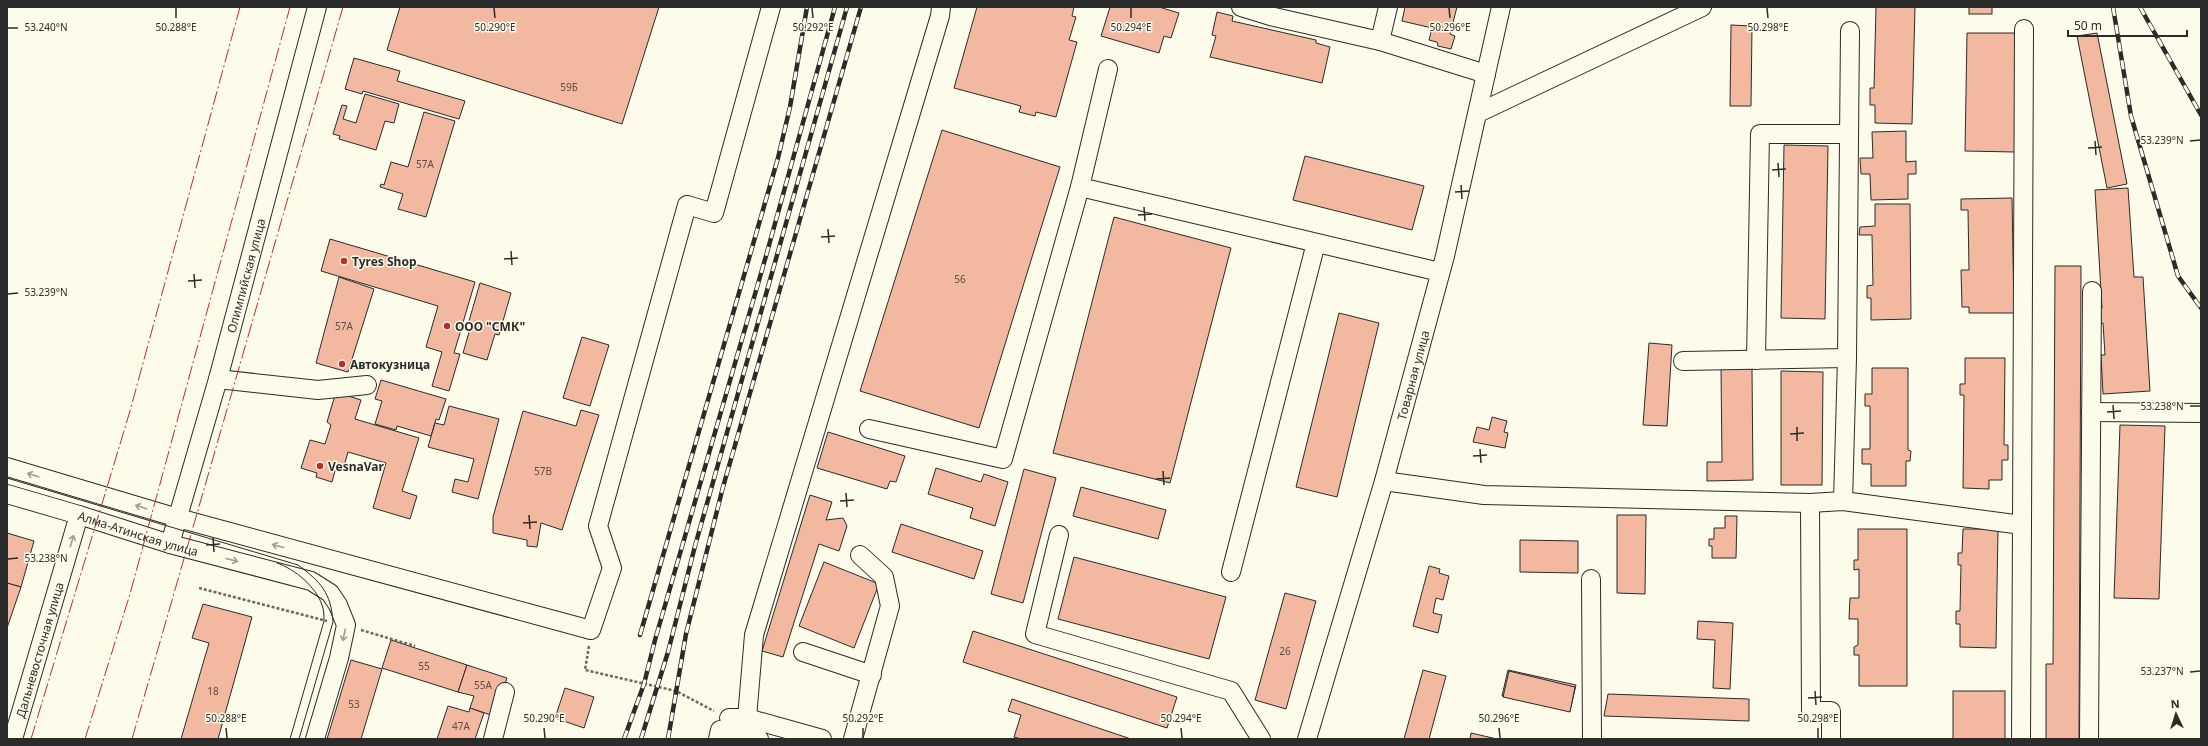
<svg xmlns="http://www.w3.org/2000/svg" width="2208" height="746" font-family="'Noto Sans',sans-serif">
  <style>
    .building { fill: #f2b8a0; stroke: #2b2b2b }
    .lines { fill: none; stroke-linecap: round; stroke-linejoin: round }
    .minor-casing { stroke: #2b2b2b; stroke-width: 20 }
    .path { stroke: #6a6964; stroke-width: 2.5; stroke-dasharray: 3 2; stroke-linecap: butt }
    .minor { stroke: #fdfbea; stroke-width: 18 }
    .tram { stroke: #2b2b2b; stroke-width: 1 }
    .rail-casing { stroke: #2b2b2b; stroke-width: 4.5 }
    .rail { stroke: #fdfbea; stroke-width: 3; stroke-dasharray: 9; stroke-linecap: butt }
    .power { stroke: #c62828; stroke-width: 1; stroke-dasharray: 14 3 2 3; stroke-linecap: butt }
    .oneway { stroke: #9e9d94 }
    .ticks { fill: none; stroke: #2b2b2b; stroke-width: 1.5 }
    .poi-dot { fill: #c62828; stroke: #fdfbea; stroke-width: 1.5 }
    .labels { text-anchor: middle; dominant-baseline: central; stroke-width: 3; stroke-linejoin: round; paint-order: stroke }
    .number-label { font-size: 10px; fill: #5d4e48 }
    .poi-label { font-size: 12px; font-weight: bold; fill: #2b2b2b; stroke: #fdfbea; text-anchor: start }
    .street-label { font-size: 12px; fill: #2b2b2b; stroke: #fdfbea }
    .ticks-label { font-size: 10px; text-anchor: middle; fill: #2b2b2b; stroke: #fdfbea; stroke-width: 3; stroke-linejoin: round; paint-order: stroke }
  </style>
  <rect width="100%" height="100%" fill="#fdfbea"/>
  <g class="building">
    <polygon points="400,7 659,7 622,124 387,50"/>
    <polygon points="977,7 1074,7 1072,16 1076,17 1069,40 1077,42 1056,117 1036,112 1035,116 1019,112 1021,106 954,88"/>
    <polygon points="1110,7 1159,7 1179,13 1171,38 1164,36 1159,53 1101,36"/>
    <polygon points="1405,7 1457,7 1450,34 1455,36 1451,49 1438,46 1437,42 1429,40 1432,28 1402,21"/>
    <polygon points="1876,7 1915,7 1912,124 1875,123 1875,105 1870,105 1870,88 1874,88"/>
    <rect x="1969" y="7" width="23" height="7"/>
    <polygon points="1217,12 1233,16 1232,21 1316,40 1316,43 1330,47 1322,83 1210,57 1216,36 1212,35"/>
    <polygon points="1731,25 1752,26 1751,106 1730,106"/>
    <polygon points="1967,33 2017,33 2015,152 1965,151"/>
    <polygon points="2097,33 2127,184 2107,188 2077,36"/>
    <polygon points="354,58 400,71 397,81 465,101 459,119 363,91 362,94 345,89"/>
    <polygon points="365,94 399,104 394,123 385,121 376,150 339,139 340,136 333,134 342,105 347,106 343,119 356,123"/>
    <polygon points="424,112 455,121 426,217 398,209 403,194 380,187 381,184 384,185 391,162 408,167"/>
    <polygon points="942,130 1060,167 979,428 860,391"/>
    <polygon points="1906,131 1906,162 1916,161 1916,174 1908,174 1908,199 1871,200 1870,174 1861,174 1860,158 1873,158 1872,132"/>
    <polygon points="1784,145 1828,146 1825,319 1781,318"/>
    <polygon points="1305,156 1424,186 1412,230 1293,200"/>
    <polygon points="2128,188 2134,277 2143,277 2150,391 2103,394 2101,355 2105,355 2103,323 2098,324 2098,309 2102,308 2095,190"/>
    <polygon points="2012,198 2014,313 1969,313 1969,307 1962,307 1961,270 1969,270 1968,210 1961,210 1961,199"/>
    <polygon points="1875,204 1910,204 1911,319 1871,320 1871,298 1867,298 1867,286 1873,285 1872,235 1859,235 1860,227 1875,226"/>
    <polygon points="1114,217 1231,248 1170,483 1053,453"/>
    <polygon points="330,239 475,282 454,353 460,354 449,391 432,386 442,352 426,347 438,306 321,271"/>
    <polygon points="2055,266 2081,266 2079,739 2046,739 2046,664 2053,664"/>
    <polygon points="339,277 374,289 348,372 316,363"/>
    <polygon points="480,283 511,293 499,335 495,334 487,360 463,353 472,322 469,321"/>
    <polygon points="1339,313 1379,323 1337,497 1296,487"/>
    <polygon points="582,337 609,345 590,406 563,398"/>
    <polygon points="1649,343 1672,345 1667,426 1643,425"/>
    <polygon points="1965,358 2005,358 2004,445 2008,445 2008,460 2002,460 2002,480 1989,480 1989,489 1963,488 1964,395 1960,395 1960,384 1965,384"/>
    <polygon points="1752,368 1753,480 1707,481 1707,462 1722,462 1721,369"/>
    <polygon points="1872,368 1908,368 1908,450 1911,451 1910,461 1906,461 1906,486 1871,486 1871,464 1862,464 1862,449 1870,449 1870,406 1865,406 1865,394 1872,394"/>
    <polygon points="1781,371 1823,372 1822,485 1781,485"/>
    <polygon points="381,380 446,399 439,420 436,419 431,436 397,426 396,430 375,424 382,401 375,399"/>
    <polygon points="336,392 361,400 355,419 419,438 402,491 417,496 410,519 373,508 386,463 348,452 344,466 337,464 332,482 316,477 317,473 301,468 310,440 325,444 331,425 327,422"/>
    <polygon points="449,406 499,419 478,499 452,492 455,479 468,482 474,459 428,447 435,423 444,425"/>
    <polygon points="581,410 599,415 562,530 541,523 537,547 527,546 527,540 493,533 493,517 523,411 576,426"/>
    <polygon points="1492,417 1507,421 1504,432 1508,433 1505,448 1473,442 1477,427 1489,430"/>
    <polygon points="2120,425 2165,426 2159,599 2114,598"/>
    <polygon points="828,432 905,456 896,482 890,481 887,489 817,468"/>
    <polygon points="936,468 981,482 984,474 1008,482 995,526 970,518 973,508 928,494"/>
    <polygon points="1024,469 1056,478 1023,603 991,594"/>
    <polygon points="1081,487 1166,510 1158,539 1073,516"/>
    <polygon points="810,495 832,502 826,520 843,518 847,526 839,551 819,544 783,657 762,651"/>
    <polygon points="1617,515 1646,515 1645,594 1617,593"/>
    <polygon points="1725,516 1737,516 1736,558 1712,558 1712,546 1709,546 1709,539 1714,539 1714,528 1725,528"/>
    <polygon points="901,524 983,551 974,579 892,552"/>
    <polygon points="1858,529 1907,529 1907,686 1859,686 1859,655 1854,655 1854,647 1858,645 1858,619 1849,619 1850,598 1859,598 1859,569 1854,570 1854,560 1858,560"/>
    <polygon points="1963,529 1998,529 1996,648 1960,647 1960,624 1956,624 1956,611 1960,611 1961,565 1958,565 1958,553 1962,553"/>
    <polygon points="7,533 34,541 21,587 7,583"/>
    <polygon points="1520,540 1578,541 1578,573 1520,572"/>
    <polygon points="1074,557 1226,597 1209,659 1058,619"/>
    <polygon points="824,562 879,584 854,648 799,626"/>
    <polygon points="1429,566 1440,569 1439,573 1449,576 1443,600 1436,598 1433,613 1442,615 1438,633 1413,626"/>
    <polygon points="7,583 21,587 7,628"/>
    <polygon points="1285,593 1316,601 1286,709 1255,700"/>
    <polygon points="203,604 252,617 218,739 181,739 209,643 192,638"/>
    <polygon points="1698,621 1733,623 1730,689 1713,688 1715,640 1697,639"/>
    <polygon points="973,631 1177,697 1167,728 963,662"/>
    <polygon points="391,640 467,665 458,692 382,668"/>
    <polygon points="351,660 382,669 361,739 327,739"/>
    <polygon points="467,665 507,678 494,716 470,708 474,696 458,692"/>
    <polygon points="1423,670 1446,676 1429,739 1404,739"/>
    <polygon points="1508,670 1576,685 1570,711 1502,696"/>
    <polygon points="1509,671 1575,687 1570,712 1503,697"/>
    <polygon points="565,688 594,697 584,728 555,718"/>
    <rect x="1953" y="691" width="52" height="48"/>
    <polygon points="1608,694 1749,699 1749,721 1604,716"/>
    <polygon points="1012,699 1131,739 1021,739 1014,737 1021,715 1008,711"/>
    <polygon points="448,706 469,712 470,708 484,713 475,739 437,739"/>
    <polygon points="1471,733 1497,739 1470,739"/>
  </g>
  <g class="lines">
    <defs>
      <g id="minor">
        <polyline points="1241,7 1270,16 1380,41 1486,74"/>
        <polyline points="1380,41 1388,7"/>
        <polyline points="1108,69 1080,187 1440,272"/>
        <polyline points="1478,113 1702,7"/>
        <polyline points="1756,360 1760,134 1849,134"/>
        <polyline points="1683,361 1847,358"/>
        <polyline points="218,379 318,390 367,385"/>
        <polyline points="2091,412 2201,413"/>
        <polyline points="869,429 1003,459 1080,187"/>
        <polyline points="7,467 178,518 591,630 612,568 598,526 687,205 714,213 771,7"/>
        <polyline points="1384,481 1484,495 1810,503 1843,501 2022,525 2021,739"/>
        <path id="s1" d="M7 494 79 515 170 544 311 581 330 593 338 605 346 625 339 658 315 739"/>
        <polyline points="1843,501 1847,358 1850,31"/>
        <polyline points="1810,503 1811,711 1831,711 1831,739"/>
        <polyline points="2022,525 2024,29"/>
        <polyline points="1059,535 1035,634 1231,691 1261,739"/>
        <path id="s2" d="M170 544 218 379 317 7"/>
        <polyline points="1231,572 1316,243"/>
        <polyline points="1591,579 1592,739"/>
        <polyline points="803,652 872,675"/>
        <polyline points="729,718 747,718 822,739"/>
        <polyline points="747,718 754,635 940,16 941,7"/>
        <path id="s3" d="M13 739 79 515"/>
        <polyline points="493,739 505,692"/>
        <polyline points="718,739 720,730 759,739"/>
        <polyline points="853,739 890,606 884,577 860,555"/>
        <path id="s4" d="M1307 739 1384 481 1445 256 1501 7"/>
        <polyline points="2089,739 2092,291"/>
      </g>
    </defs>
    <use href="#minor" class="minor-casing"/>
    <g class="path">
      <polyline points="199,588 327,621"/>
      <polyline points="361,630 415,646"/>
      <polyline points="589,646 585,670 676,691 714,711"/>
    </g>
    <use href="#minor" class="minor"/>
    <g class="tram">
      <path d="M7 478 298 565C321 582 331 593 333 622L299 739"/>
      <path d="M277 563C295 569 316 587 322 605 324 610 324 616 324 621L290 739"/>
    </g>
    <defs>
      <g id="rail">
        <polyline points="2113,7 2131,116 2178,276 2201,308"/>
        <polyline points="2140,7 2201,115"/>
        <polyline points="640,635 778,158 790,107 807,7"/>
        <polyline points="624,739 644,684 655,640 766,256 835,7"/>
        <polyline points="641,739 668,652 695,546 847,7"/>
        <polyline points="668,739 686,634 723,487 861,7"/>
      </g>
    </defs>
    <use href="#rail" class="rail-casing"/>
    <use href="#rail" class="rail"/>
    <g class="power">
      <polyline points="31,739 130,411 240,7"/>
      <polyline points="85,739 130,594 290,7"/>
      <polyline points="132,739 343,7"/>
    </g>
  </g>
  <defs><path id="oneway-shaft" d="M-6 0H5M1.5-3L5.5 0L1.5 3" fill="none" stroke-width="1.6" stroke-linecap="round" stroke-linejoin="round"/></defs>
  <g class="oneway">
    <use href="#oneway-shaft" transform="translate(33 475) rotate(-163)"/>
    <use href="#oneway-shaft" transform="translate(141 507) rotate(-163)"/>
    <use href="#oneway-shaft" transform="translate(72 541) rotate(-73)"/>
    <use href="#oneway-shaft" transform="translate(278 546) rotate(-165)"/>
    <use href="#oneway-shaft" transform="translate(232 560) rotate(15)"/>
    <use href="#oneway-shaft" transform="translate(344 635) rotate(102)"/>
  </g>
  <path class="ticks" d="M176 8V18M494 8 495 18M812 8 813 18M1131 8V18M1449 8 1450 18M1767 8 1768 18M8 28H18M2095 141 2096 155M2190 141 2200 140M2088 148 2102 147M1778 163 1779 177M1772 170 1786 169M1461 185 1462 199M1455 192 1469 191M1144 207 1145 221M1138 215 1152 214M828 229 829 243M821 237 835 236M511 251 512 265M504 259 518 258M194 274 195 288M188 281 202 280M8 294 18 293M2113 405 2114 419M2190 406H2200M2107 412 2121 411M1797 427V441M1790 434 1804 433M1480 449 1481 463M1473 456 1487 455M1163 471 1164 485M1156 479 1170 478M846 493 847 507M840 501 854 500M529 515 530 529M523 523 537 522M213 538 214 552M206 545 220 544M8 559 18 558M2190 672 2200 671M1815 691 1816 705M1808 698 1822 697M226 728 227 738M544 728 545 738M863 728V738M1181 728 1182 738M1499 728 1500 738M1818 728V738"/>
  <g class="poi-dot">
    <circle cx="344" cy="261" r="4"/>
    <circle cx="447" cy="326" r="4"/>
    <circle cx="342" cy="364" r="4"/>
    <circle cx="320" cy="466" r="4"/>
  </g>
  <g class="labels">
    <g class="number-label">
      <text x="569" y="87">59Б</text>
      <text x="425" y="164">57А</text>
      <text x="960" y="279">56</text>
      <text x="344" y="326">57А</text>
      <text x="543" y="471">57В</text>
      <text x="1285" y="651">26</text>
      <text x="424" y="666">55</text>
      <text x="483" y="685">55А</text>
      <text x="213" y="691">18</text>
      <text x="354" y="704">53</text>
      <text x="461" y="726">47А</text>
    </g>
    <g class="poi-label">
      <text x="352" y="261">Tyres Shop</text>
      <text x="455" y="326">ООО "СМК"</text>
      <text x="350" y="364">Автокузница</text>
      <text x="328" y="466">VesnaVar</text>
    </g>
    <g class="street-label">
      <text stroke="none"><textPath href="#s2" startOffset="279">Олимпийская улица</textPath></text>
      <text stroke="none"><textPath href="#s4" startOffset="379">Товарная улица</textPath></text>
      <text stroke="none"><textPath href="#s1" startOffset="137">Алма-Атинская улица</textPath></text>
      <text stroke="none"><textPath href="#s3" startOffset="93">Дальневосточная улица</textPath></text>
    </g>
  </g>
  <g class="ticks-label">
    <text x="46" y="31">53.240°N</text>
    <text x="176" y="31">50.288°E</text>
    <text x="495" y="31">50.290°E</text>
    <text x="813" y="31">50.292°E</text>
    <text x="1131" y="31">50.294°E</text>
    <text x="1450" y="31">50.296°E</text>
    <text x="1768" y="31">50.298°E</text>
    <text x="2162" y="144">53.239°N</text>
    <text x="46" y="296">53.239°N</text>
    <text x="2162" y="410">53.238°N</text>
    <text x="46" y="562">53.238°N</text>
    <text x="2162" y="675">53.237°N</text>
    <text x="226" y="722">50.288°E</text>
    <text x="544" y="722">50.290°E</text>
    <text x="863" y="722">50.292°E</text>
    <text x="1181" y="722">50.294°E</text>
    <text x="1499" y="722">50.296°E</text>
    <text x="1818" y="722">50.298°E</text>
  </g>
  <rect width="2208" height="746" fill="none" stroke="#2b2b2b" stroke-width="16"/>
  <g transform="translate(2176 714) rotate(356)" stroke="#fdfbea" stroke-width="3" paint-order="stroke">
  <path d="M0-3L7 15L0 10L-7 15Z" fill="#2b2b2b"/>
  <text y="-6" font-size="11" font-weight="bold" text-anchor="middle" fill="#2b2b2b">N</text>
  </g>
  <path d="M2068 30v6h119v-6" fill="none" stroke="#2b2b2b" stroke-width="2"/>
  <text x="2074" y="30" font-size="12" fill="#2b2b2b" stroke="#fdfbea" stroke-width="3" paint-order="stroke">50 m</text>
</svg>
